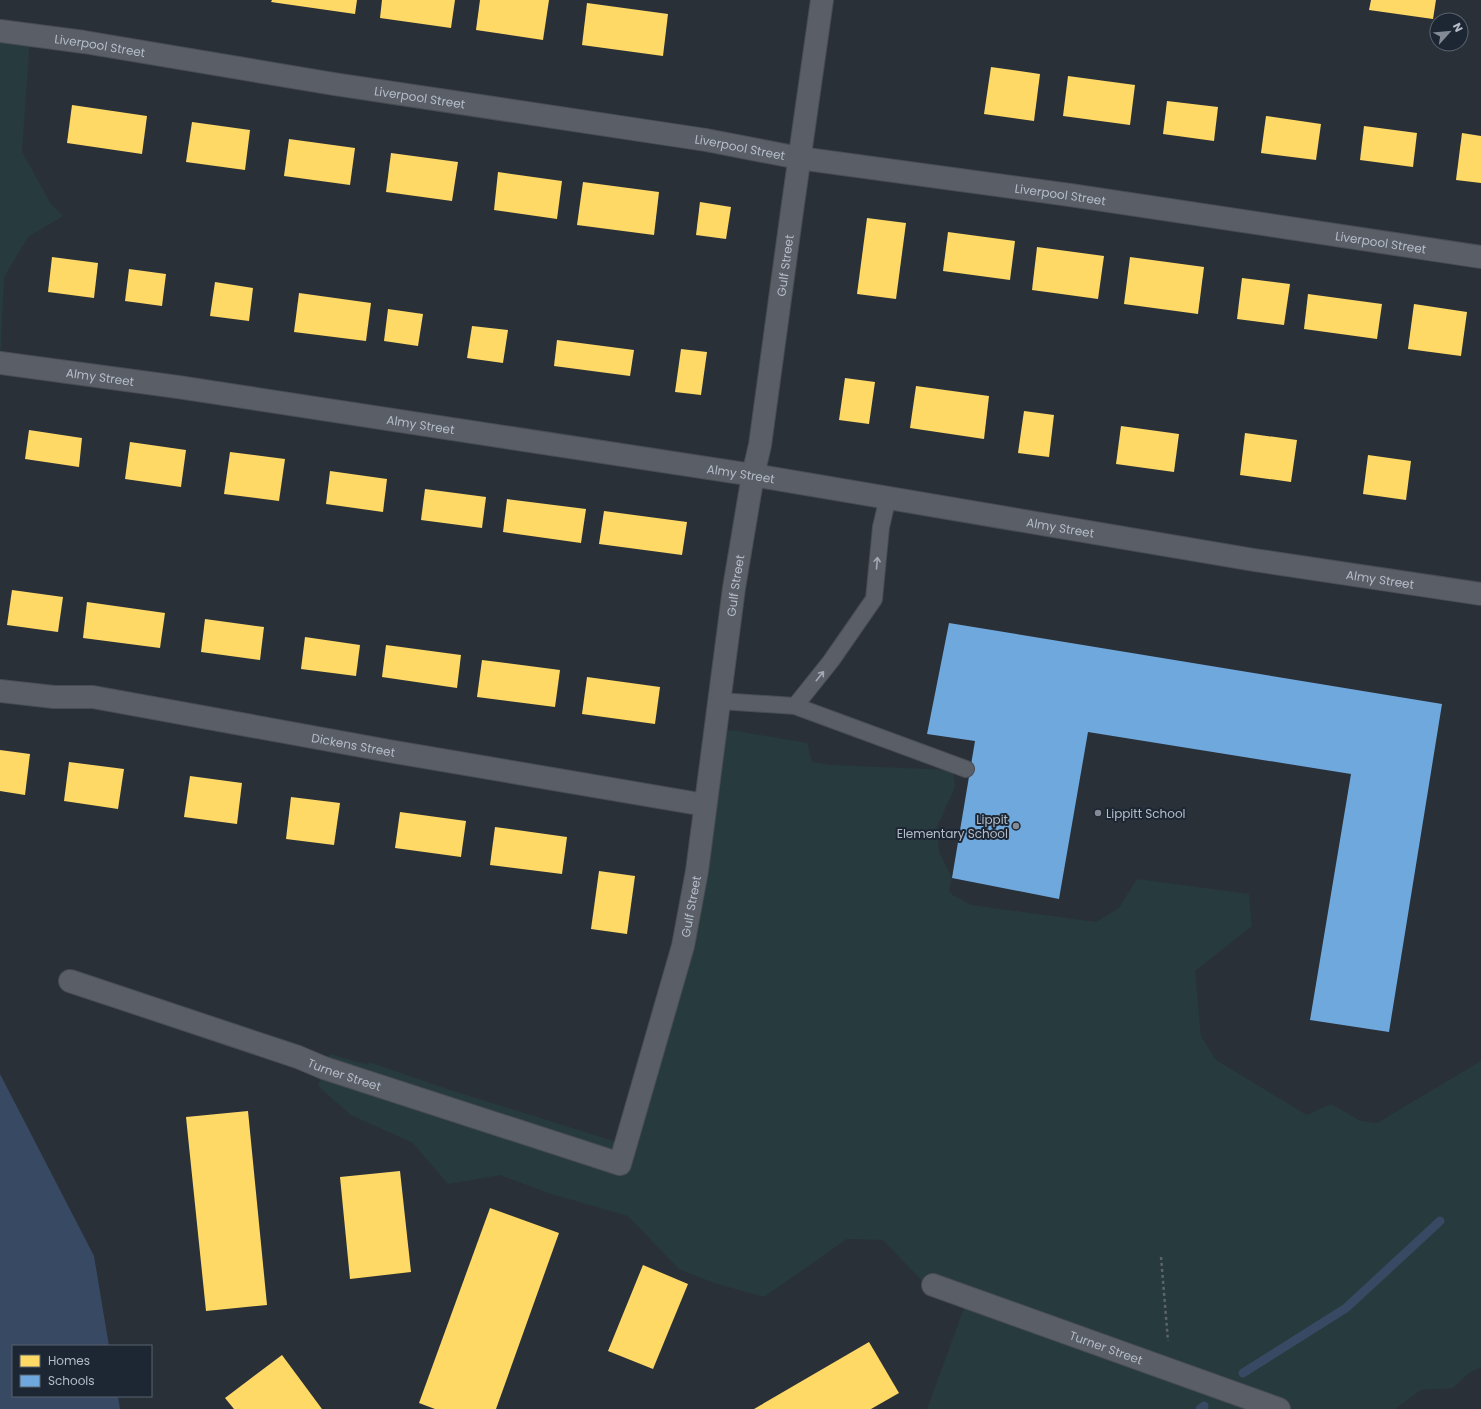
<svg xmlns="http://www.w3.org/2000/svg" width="1481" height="1409" font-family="Poppins,sans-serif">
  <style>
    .green { fill: #273a3e }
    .water { fill: #384963 }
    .homes { fill: #ffd966 }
    .schools { fill: #6fa8dc }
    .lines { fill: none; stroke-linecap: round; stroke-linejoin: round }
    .stream { stroke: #384963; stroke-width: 9 }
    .service-casing { stroke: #484c53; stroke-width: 18 }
    .minor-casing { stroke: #484c53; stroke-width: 24 }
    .path { stroke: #5d636a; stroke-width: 2.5; stroke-dasharray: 3 3; stroke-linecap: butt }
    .service { stroke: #5a5e66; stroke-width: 16 }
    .minor { stroke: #5a5e66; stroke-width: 22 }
    .oneway { stroke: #a2a9b5 }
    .poi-dot { fill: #848b96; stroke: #1d2633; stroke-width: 1.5 }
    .labels { text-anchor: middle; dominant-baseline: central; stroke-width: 4; stroke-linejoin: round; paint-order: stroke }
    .street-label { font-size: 12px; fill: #b4bcc9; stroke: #1d2633 }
    .poi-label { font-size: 12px; fill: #b4bcc9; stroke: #1d2633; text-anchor: start }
  </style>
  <rect width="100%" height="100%" fill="#2a3038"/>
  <g class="green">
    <polygon points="0,32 30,38 22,152 51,204 63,216 28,237 4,277 0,368"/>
    <polygon points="722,730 737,731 807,743 812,762 831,765 953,770 955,787 937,827 939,852 952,878 949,890 951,894 971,905 1096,922 1119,908 1137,879 1249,894 1252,926 1195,971 1201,1036 1216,1060 1307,1115 1331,1104 1361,1121 1377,1123 1481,1061 1481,1367 1469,1373 1453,1388 1421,1390 1395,1409 927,1409 967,1300 927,1286 883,1240 847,1239 764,1297 714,1283 679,1269 628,1216 551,1194 500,1175 448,1184 413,1143 351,1115 318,1086 330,1054 368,1065 369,1062 447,1089 620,1143 685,951"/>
  </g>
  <polygon class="water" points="0,1074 94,1256 109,1346 13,1346 13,1396 118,1396 120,1409 0,1409"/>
  <g class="homes">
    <polygon points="272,0 357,0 355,14 271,2"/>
    <polygon points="382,0 455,0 451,28 380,18"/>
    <polygon points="480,0 549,0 543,40 476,30"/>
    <polygon points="1371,0 1436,0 1433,19 1369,10"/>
    <polygon points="587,3 668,14 663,56 582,45"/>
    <polygon points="991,67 1040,74 1034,121 984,114"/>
    <polygon points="1068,76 1135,85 1130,125 1063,116"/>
    <polygon points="1167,101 1218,107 1214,141 1163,134"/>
    <polygon points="72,105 147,116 142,154 67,143"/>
    <polygon points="1266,116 1321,124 1316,160 1261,153"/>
    <polygon points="192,122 250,130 245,170 186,162"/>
    <polygon points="1364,126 1417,133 1413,167 1360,160"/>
    <polygon points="1462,133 1481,136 1481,183 1456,180"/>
    <polygon points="289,139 355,148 350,185 284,176"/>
    <polygon points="391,153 458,162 452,201 386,192"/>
    <polygon points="498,172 562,181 557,219 494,210"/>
    <polygon points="583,182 659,192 654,235 577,225"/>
    <polygon points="700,202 731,207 726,239 696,235"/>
    <polygon points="867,218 906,223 896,299 857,294"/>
    <polygon points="948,232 1015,241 1010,280 943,271"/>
    <polygon points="1037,247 1104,256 1098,299 1032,290"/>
    <polygon points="52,257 98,263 94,298 48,292"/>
    <polygon points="1130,257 1204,267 1198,314 1124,304"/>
    <polygon points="129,269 166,274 162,306 125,301"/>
    <polygon points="1242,278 1290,284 1284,325 1237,319"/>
    <polygon points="215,282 253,288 249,321 210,316"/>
    <polygon points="299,293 371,303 366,341 294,332"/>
    <polygon points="1308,294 1382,304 1377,339 1304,329"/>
    <polygon points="1414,304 1467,312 1461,356 1408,349"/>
    <polygon points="388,309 423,314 418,346 384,341"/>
    <polygon points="472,326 508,330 503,363 467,358"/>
    <polygon points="557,340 634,350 630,376 554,366"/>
    <polygon points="681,349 707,352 701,395 675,392"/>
    <polygon points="845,378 875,382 869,424 839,420"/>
    <polygon points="916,386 989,396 984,439 910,428"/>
    <polygon points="1024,411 1054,415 1049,457 1018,453"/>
    <polygon points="1121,426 1179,434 1174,472 1116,464"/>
    <polygon points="29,430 82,438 79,467 25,459"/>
    <polygon points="1245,433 1297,440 1291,482 1240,475"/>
    <polygon points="130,442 186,450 181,487 125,479"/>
    <polygon points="230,452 285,459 279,501 224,494"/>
    <polygon points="1368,455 1411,461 1406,500 1363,494"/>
    <polygon points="330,471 387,479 383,512 326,504"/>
    <polygon points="425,489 486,497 482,528 421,520"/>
    <polygon points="507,499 586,509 581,543 503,532"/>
    <polygon points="604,511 687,522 682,555 599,544"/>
    <polygon points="12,590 63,597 58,632 7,625"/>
    <polygon points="87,602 165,613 160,648 83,638"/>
    <polygon points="205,619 264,627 260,660 201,652"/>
    <polygon points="305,637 360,645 356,676 301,669"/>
    <polygon points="386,645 461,655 457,688 382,677"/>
    <polygon points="482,660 560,670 555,707 477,697"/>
    <polygon points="587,677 660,687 655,724 582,714"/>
    <polygon points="0,750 30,754 25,795 0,791"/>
    <polygon points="69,762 124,769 118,809 64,801"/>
    <polygon points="190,776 242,783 237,824 184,817"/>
    <polygon points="291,797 340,803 334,845 286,839"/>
    <polygon points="400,812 466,821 461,857 395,848"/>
    <polygon points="495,827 567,837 562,874 490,865"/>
    <polygon points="599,871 635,876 627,934 591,929"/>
    <polygon points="248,1111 267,1305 206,1311 186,1117"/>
    <polygon points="400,1171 411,1272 350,1279 340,1177"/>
    <polygon points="490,1208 559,1233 496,1409 435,1409 419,1403"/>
    <polygon points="643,1265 688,1284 653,1369 608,1351"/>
    <polygon points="869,1342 899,1393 871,1409 754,1409"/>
    <polygon points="282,1355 322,1409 234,1409 225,1398"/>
  </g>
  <polygon class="schools" points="949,623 1442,704 1389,1032 1310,1020 1351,774 1088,732 1059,899 952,878 975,741 927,734"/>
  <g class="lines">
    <g class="stream">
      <polyline points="1243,1373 1346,1308 1440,1221"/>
      <polyline points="1200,1409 1204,1406"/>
    </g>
    <defs>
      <g id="service">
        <polyline points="720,701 795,706 966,769"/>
        <polyline points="795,706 831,661 874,599 881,527 888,497"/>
      </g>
      <g id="minor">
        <path id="s1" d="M0 31 84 42 334 84 706 140 799 158 1070 195 1481 257"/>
        <path id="s2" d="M0 363 178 387 753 475 1254 560 1481 594"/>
        <path id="s3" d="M0 691 54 697H93L389 751 705 805"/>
        <path id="s4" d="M70 981 298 1057 324 1068 620 1164 683 946 697 871 734 588 753 475 760 445 792 211 822 0"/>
        <path id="s5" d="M933 1285 1279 1409"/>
      </g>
    </defs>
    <use href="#service" class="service-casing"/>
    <use href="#minor" class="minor-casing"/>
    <polyline class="path" points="1161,1257 1168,1341"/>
    <use href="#service" class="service"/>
    <use href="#minor" class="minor"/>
  </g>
  <defs><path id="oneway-shaft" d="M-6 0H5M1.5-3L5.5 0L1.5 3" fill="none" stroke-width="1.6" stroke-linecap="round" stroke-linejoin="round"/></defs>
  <g class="oneway">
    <use href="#oneway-shaft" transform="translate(877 563) rotate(-85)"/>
    <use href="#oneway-shaft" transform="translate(820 676) rotate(-51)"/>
  </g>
  <g class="poi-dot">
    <circle cx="1098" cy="813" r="4"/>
    <circle cx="1016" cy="826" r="4"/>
  </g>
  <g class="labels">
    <g class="street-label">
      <text stroke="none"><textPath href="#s1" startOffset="101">Liverpool Street</textPath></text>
      <text stroke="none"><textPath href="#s1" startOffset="425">Liverpool Street</textPath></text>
      <text stroke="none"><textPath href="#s1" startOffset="749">Liverpool Street</textPath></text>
      <text stroke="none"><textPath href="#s1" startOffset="1073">Liverpool Street</textPath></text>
      <text stroke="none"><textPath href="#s1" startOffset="1397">Liverpool Street</textPath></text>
      <text stroke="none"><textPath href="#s4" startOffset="1495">Gulf Street</textPath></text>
      <text stroke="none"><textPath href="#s2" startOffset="101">Almy Street</textPath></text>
      <text stroke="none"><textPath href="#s2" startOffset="425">Almy Street</textPath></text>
      <text stroke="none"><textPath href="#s2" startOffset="749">Almy Street</textPath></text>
      <text stroke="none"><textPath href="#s2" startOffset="1073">Almy Street</textPath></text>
      <text stroke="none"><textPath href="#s2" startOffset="1397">Almy Street</textPath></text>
      <text stroke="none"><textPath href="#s4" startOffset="1171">Gulf Street</textPath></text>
      <text stroke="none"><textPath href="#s3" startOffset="358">Dickens Street</textPath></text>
      <text stroke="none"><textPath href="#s4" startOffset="847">Gulf Street</textPath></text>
      <text stroke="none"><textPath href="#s4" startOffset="290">Turner Street</textPath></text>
      <text stroke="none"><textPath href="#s5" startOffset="184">Turner Street</textPath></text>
    </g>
    <g class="poi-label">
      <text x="1106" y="813">Lippitt School</text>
      <text x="1008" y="819" text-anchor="end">Lippit<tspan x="1008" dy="14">Elementary School</tspan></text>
    </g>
  </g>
  <rect x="12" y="1345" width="140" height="52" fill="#1d2633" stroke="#59626f"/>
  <rect x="20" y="1355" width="20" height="12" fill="#ffd966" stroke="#59626f"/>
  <text x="48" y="1365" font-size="12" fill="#b4bcc9">Homes</text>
  <rect x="20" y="1375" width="20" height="12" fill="#6fa8dc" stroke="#59626f"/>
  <text x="48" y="1385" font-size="12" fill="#b4bcc9">Schools</text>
  <g transform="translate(1449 32) rotate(63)"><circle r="19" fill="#1d2633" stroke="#59626f"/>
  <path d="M0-3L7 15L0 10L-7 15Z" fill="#848b96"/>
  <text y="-6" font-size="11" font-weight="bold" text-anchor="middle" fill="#b4bcc9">N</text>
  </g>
</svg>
